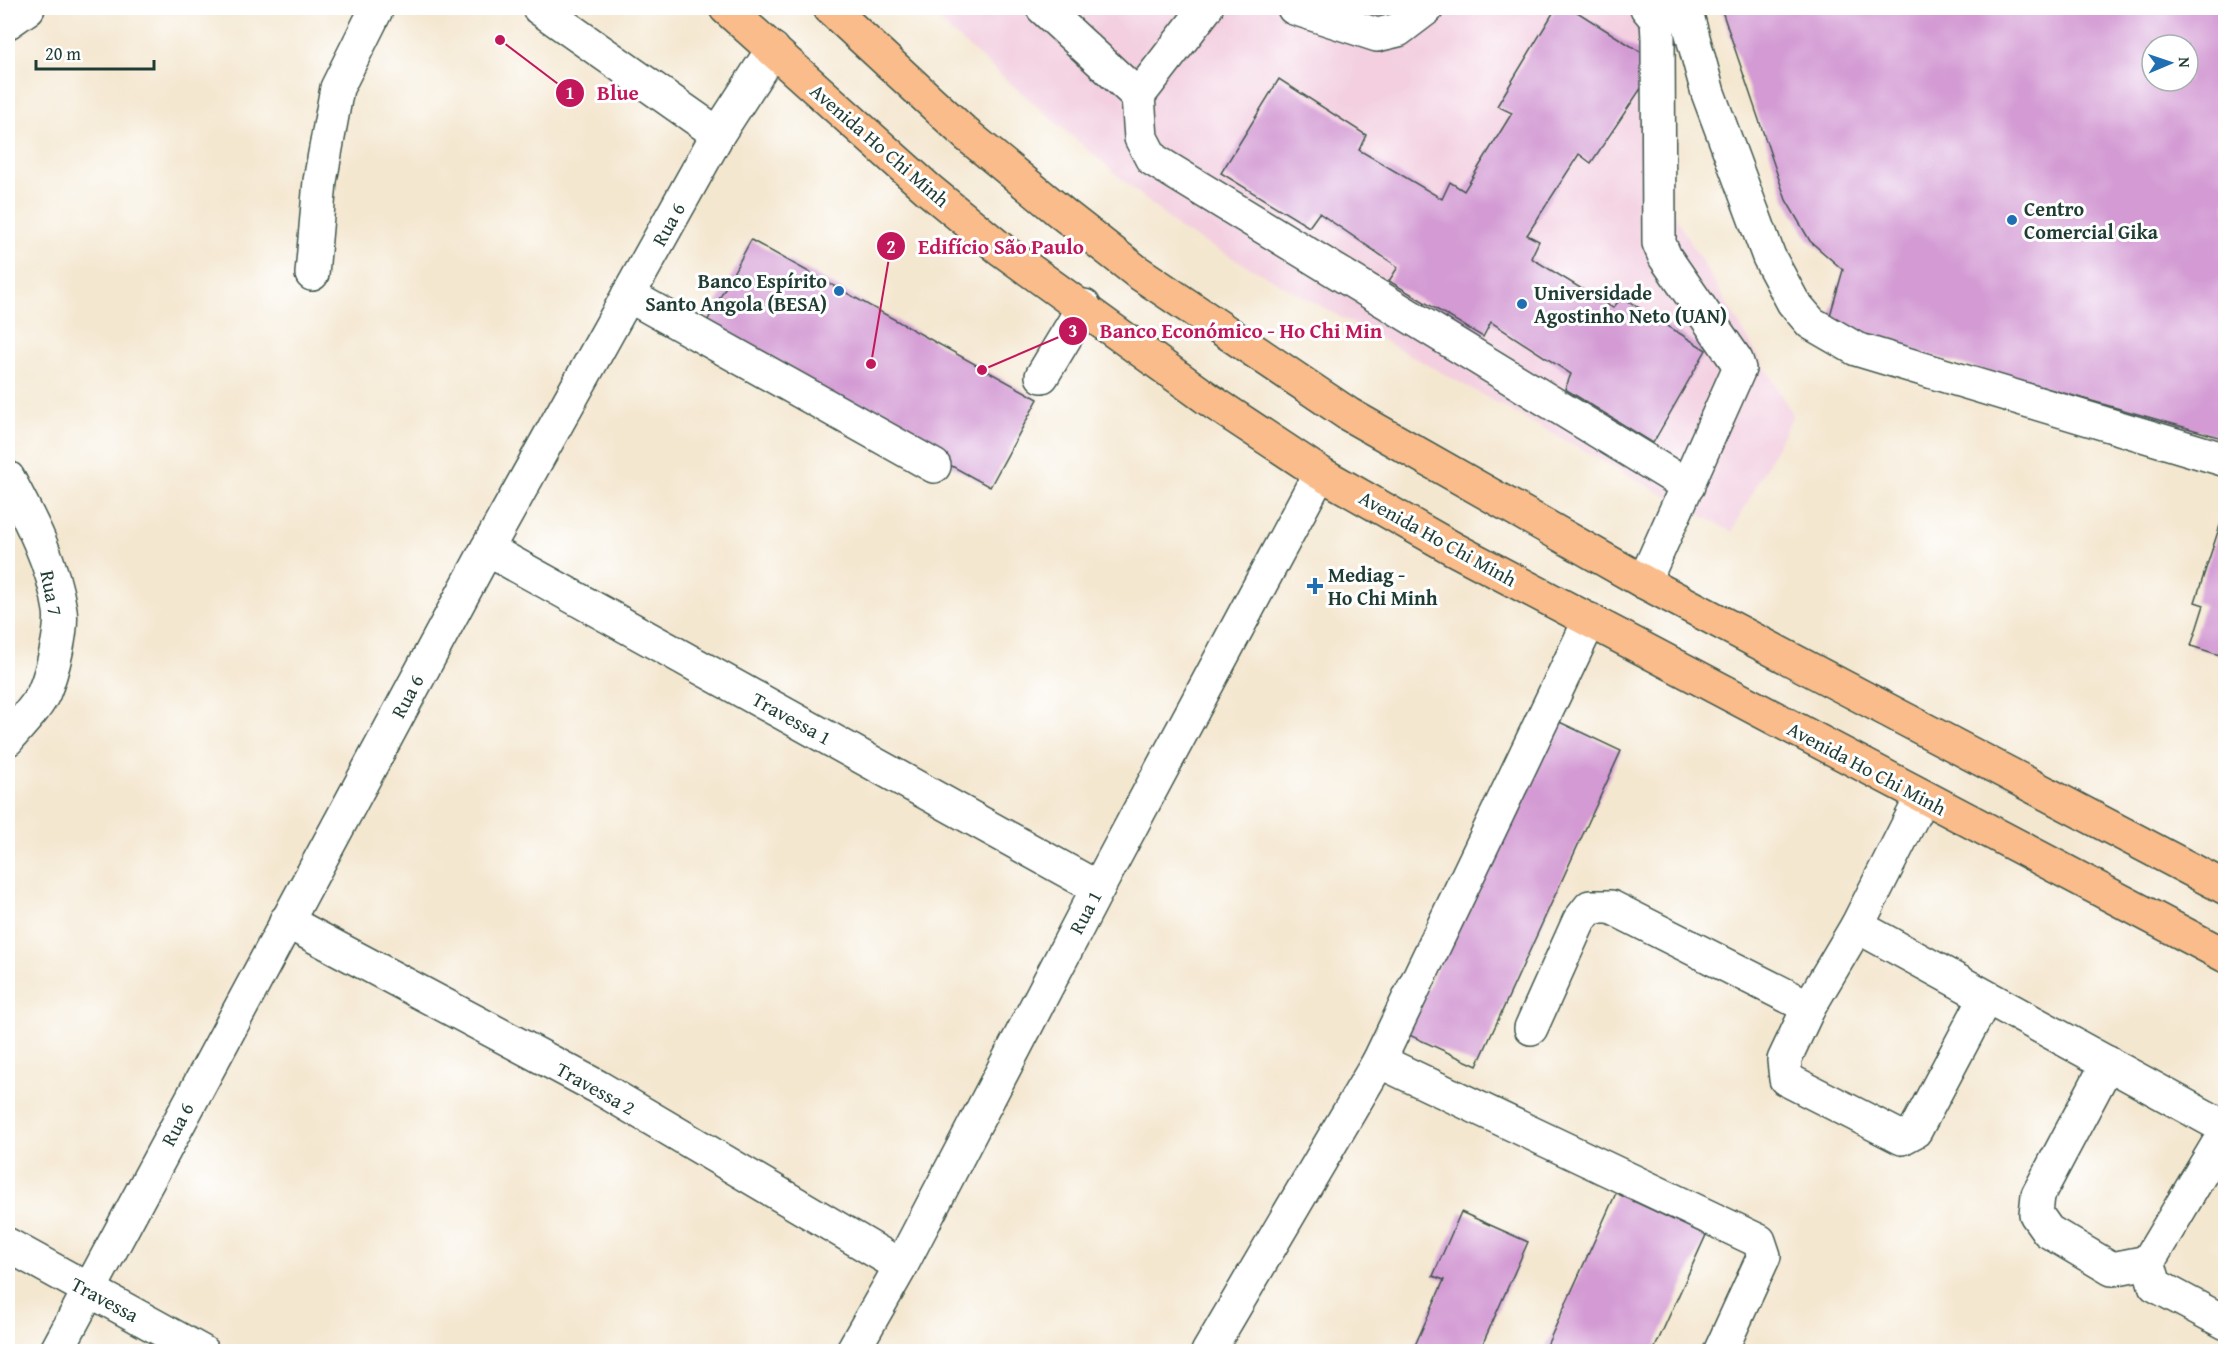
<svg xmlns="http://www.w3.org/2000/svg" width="2233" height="1359" font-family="'Gentium Book Plus',serif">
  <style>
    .built { fill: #f3cfe0 }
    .building { fill: #d39ad3; fill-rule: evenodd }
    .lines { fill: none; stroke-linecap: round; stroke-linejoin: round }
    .minor-casing { stroke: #3f564b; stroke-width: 36 }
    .major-casing { stroke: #3f564b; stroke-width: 36 }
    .minor { stroke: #fff; stroke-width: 33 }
    .major { stroke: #f9bc8a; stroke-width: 33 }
    .poi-dot { fill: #1f6fb2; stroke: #fff; stroke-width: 2 }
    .labels { text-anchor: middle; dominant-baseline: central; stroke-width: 6; stroke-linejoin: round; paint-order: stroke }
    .street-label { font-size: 20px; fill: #1f3d34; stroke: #fff }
    .poi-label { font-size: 20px; font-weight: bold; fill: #1f3d34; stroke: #fff; text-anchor: start }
    .leader { fill: none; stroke: #c2185b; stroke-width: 2 }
    .callout-dot { fill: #c2185b; stroke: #fff; stroke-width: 2 }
    .mark-label { font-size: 18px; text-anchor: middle; font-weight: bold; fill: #fff }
    .callout-label { font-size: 21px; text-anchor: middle; font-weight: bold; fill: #c2185b; stroke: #fff; stroke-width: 6; stroke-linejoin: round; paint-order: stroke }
  </style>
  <rect width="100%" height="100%" fill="#fff"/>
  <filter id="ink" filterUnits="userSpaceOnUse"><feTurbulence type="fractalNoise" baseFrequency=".0167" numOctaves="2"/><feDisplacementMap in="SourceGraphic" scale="12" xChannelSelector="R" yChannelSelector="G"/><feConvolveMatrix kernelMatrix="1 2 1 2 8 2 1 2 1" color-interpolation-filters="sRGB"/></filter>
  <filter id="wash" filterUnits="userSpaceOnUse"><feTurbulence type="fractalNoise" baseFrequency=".008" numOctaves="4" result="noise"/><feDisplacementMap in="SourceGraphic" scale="24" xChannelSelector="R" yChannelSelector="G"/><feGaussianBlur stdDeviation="1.35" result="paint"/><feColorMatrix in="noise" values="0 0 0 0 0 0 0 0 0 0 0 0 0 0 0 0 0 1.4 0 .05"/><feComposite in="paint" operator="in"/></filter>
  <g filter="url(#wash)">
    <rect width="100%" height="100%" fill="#f4e7d0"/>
    <polygon class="built" points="928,8 1659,8 1673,213 1793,415 1732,532 1180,229 951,32"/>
    <g id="blocks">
      <g class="building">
        <polygon points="1556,8 1571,8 1658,63 1591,163 1579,154 1527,235 1539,241 1531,258 1613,308 1622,297 1706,350 1653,443 1565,389 1571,374 1491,322 1483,337 1389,281 1398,267 1319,213 1309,227 1221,173 1279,79 1366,135 1359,150 1442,199 1450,182 1464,191 1512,113 1497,106"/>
        <path d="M1721 8H2226V439L1827 326 1843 270 1810 241 1786 200ZM2152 45H2188V81H2152Z"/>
        <polygon points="751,240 1038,399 990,487 703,329"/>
        <polygon points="2226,507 2226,657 2191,646 2204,605 2195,602"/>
        <polygon points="1551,718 1621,751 1477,1066 1407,1034"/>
        <polygon points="1616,1193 1706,1235 1653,1352 1544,1352"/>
        <polygon points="1461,1212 1528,1242 1479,1352 1412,1352 1444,1280 1433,1276"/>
      </g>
    </g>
  </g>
  <g filter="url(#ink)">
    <use href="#blocks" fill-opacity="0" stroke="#3f564b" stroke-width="1.5"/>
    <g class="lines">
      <defs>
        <g id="minor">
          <polyline points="539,8 718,134"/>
          <polyline points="1043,8 1138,96"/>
          <polyline points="1206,8 1138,96 1141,138 1152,159 1688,486"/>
          <polyline points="1294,8 1377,35 1398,30 1427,8"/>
          <polyline points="1685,8 1708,93 1769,257 1793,302 1811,323 1856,349 2226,460"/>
          <polyline points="8,22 28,8"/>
          <polyline points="312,274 320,181 337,88 377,8"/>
          <polyline points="628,295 934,466"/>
          <polyline points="1042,376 1084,306"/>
          <path d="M8 478C30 519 53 563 60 610 63 630 52 673 44 692 37 708 19 725 8 739"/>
          <polyline points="487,549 1098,888"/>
          <polyline points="1644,582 1739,369 1736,360 1665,257 1659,243 1658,38 1657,20 1647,8"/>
          <polyline points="286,921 598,1087 901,1266"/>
          <polyline points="1857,926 1922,797"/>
          <polyline points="1986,997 1915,1131 1902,1138 1786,1079 1784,1060 1809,1007 1857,926 2226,1128"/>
          <polyline points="1531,1028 1579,921 1590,907 1611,907 1809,1007"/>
          <polyline points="1379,1061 1759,1241 1764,1256 1720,1352"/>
          <polyline points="2108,1063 2038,1195 2036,1214 2048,1231 2112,1269 2148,1262"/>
          <polyline points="2226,1131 2148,1262 2155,1285 2226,1323"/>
          <polyline points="8,1245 202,1352"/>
          <polyline points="56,1352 487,549 718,134 773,49"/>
          <polyline points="852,1352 901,1266 1098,888 1320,473"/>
          <polyline points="1208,1352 1379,1061 1590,620"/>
        </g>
        <g id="major">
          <polyline points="726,8 929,190 1002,250 1211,401 1320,473 1454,549 2226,956"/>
          <polyline points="830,8 967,135 1063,214 1136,271 1348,414 1644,582 2226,888"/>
        </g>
      </defs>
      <use href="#minor" class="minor-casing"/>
      <use href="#major" class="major-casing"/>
      <use href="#minor" class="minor"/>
      <use href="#major" class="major"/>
    </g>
  </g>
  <g class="poi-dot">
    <circle cx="2012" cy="220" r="6"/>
    <circle cx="839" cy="291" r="6"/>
    <circle cx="1522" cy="304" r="6"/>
    <path d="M1312 577h6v6h6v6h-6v6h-6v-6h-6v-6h6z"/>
  </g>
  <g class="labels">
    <g class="street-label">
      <text transform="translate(880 145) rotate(41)">Avenida Ho Chi Minh</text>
      <text transform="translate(668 224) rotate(-61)">Rua 6</text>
      <text transform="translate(1438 538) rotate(29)">Avenida Ho Chi Minh</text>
      <text transform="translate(52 593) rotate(79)">Rua 7</text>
      <text transform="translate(407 696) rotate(-62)">Rua 6</text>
      <text transform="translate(792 718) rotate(29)">Travessa 1</text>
      <text transform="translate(1867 768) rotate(28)">Avenida Ho Chi Minh</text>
      <text transform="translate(1085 912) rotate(-62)">Rua 1</text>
      <text transform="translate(596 1088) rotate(29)">Travessa 2</text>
      <text transform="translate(177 1124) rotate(-62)">Rua 6</text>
      <text transform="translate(105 1299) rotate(28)">Travessa</text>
    </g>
    <g class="poi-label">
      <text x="2024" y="208">Centro<tspan x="2024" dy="23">Comercial Gika</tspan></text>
      <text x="827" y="280" text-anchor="end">Banco Espírito<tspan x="827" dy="23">Santo Angola (BESA)</tspan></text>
      <text x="1534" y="292">Universidade<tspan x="1534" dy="23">Agostinho Neto (UAN)</tspan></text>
      <text x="1328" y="574">Mediag -<tspan x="1328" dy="23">Ho Chi Minh</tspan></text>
    </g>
  </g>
  <path class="leader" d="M500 40L570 93M871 364L891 246M982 370L1073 331"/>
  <g class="callout-dot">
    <circle cx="500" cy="40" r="6"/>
    <circle cx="871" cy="364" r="6"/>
    <circle cx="982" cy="370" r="6"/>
    <circle cx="570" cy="93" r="15"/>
    <circle cx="891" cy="246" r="15"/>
    <circle cx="1073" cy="331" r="15"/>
  </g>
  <g class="mark-label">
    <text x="570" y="99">1</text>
    <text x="891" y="253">2</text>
    <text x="1073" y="337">3</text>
  </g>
  <g class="callout-label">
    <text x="618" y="100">Blue</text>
    <text x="1001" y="254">Edifício São Paulo</text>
    <text x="1241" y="338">Banco Económico - Ho Chi Min</text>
  </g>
  <rect width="2233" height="1359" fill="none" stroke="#fff" stroke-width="30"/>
  <g transform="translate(2170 63) rotate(88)"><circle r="28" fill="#ffffff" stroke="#a5b1ae" stroke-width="1.5"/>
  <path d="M0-4.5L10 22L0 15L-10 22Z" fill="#1f6fb2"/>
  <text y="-9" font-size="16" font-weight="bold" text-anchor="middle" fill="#1f3d34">N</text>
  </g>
  <path d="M36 60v9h118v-9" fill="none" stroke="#1f3d34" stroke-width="3"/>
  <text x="45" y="60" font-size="18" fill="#1f3d34" stroke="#ffffff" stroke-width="4.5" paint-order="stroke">20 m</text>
</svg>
